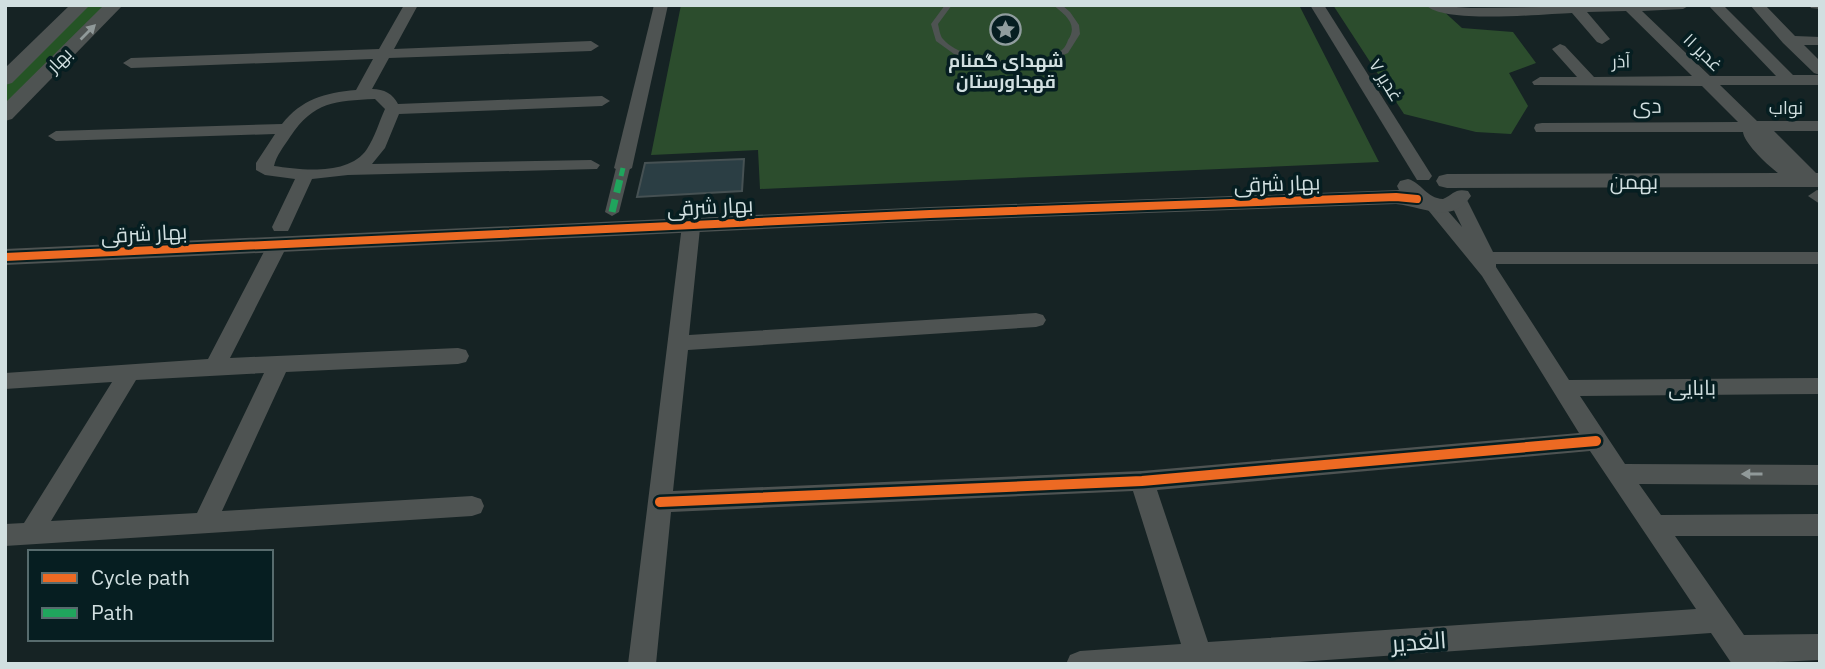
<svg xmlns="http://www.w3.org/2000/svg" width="1825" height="669" font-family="'IBM Plex Sans',Cairo,sans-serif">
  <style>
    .green { fill: #2c4d2d }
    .forest { fill: #255425 }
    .building { fill: #2b3e44; stroke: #465153; stroke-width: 2 }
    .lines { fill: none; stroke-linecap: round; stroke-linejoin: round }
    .service { fill: #4e5352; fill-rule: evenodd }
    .pedestrian { fill: #4e5352; fill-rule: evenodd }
    .minor { fill: #4e5352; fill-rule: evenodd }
    .tertiary { fill: #4e5352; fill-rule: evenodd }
    .quiet-far1 { stroke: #20a55d; stroke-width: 5; stroke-dasharray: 10 5; stroke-linecap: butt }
    .quiet { stroke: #20a55d; stroke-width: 7; stroke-dasharray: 13 7; stroke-linecap: butt }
    .cycleway-far1-casing { stroke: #061e21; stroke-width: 12 }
    .cycleway-casing { stroke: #061e21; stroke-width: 15 }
    .cycleway-far1 { stroke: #ed6a23; stroke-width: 8 }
    .cycleway { stroke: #ed6a23; stroke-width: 10 }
    .oneway { fill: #909999 }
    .labels { text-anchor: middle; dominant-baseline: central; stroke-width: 7; stroke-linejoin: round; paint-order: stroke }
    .far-street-label { font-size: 18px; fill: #d1dfe0; stroke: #061e21 }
    .far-poi-label { font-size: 18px; font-weight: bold; fill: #d1dfe0; stroke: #061e21 }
    .street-label { font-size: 21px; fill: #d1dfe0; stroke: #061e21 }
    .near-street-label { font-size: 24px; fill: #d1dfe0; stroke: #061e21 }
  </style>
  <rect width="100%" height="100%" fill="#162324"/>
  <g class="green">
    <polygon points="681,5 1299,5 1379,162 760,189 758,150 651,155"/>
    <polygon points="1333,5 1430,5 1440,8 1462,28 1513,32 1536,63 1509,73 1528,106 1511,134 1476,132 1404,114"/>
  </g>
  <polygon class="forest" points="84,5 111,5 5,112 5,84"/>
  <polygon class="building" points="744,159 742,191 637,197 645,163"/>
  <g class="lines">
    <path class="service" d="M945 5H952L938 24C939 28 940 36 943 39 962 63 1041 70 1063 49 1065 47 1067 43 1068 40 1079 24 1064 14 1053 5H1062L1070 12 1079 25 1080 34 1068 53 1042 64 1013 67 983 63 954 54 936 41 931 24Z"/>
    <polygon class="pedestrian" points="623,164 630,168 619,212 612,216 605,212 616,168"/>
    <g class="minor">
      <path d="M404 5H418L394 49 591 41 599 46 591 51 389 58 372 89C384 89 393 94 398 104L602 96 610 101 602 106 399 114 385 148 372 164 591 160 600 165 597 169 348 175 312 179 290 227 288 231H274L272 227 295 179 265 175 256 170V163L275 134 56 141 48 136 56 131 282 124C302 99 324 93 356 90L373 59 131 68 123 63 131 58 379 49ZM375 99 385 109C379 122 375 137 367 149 349 176 301 170 274 166 276 156 284 146 290 137 314 101 335 101 375 99Z"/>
      <polygon points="654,5 668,5 632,168 623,173 614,168"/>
      <polygon points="1310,5 1324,5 1432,176 1429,180 1417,180"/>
      <path d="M1426 5 1471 8 1690 5 1683 9 1642 11 1710 76H1776L1708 5H1723L1793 75H1820V85H1720L1757 121H1820V131H1774L1817 174C1814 179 1810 184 1804 185 1789 188 1744 146 1743 132H1536L1534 128 1536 124 1542 123 1738 122 1702 86 1534 85 1532 82 1540 77H1577L1552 49 1560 44 1565 46 1594 77 1692 76 1626 11 1587 12 1610 39 1602 44 1597 42 1572 13C1544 14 1442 24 1426 5Z"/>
      <polygon points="1750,5 1765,5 1795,36 1820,37 1820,45 1804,45 1820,61 1820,75 1814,73 1783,43"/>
      <polygon points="1809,5 1820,5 1820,9 1811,8"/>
      <polygon points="1817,190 1820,191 1820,204 1808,196"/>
      <path d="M1458 194 1467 200 1493 252H1820V264H1496V267L1569 380 1820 378V394L1580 396 1625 464 1820 465V485L1639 484 1661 515 1820 514V536H1675L1744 635 1820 634V660L1732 664 1711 633 1270 664H1066L1070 655 1080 651 1181 644 1133 491 671 512 656 664H628L684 209 686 205 693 203 702 209 689 335 1036 313 1043 315 1046 320 1043 325 1036 327 688 350 673 491 1142 471 1579 433 1482 276 1424 205 1433 199 1439 201 1462 227 1449 200ZM1590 451 1696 609 1208 642 1157 490Z"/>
      <path d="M278 238 285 240 288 244 230 358 458 348 466 350 469 356 466 362 458 364 286 372 222 511 472 496 481 499 484 506 481 513 472 516 5 546V524L24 523 112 382 5 389V373L208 359 268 244 271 240ZM264 373 197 513 51 521 136 380Z"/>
    </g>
    <g class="tertiary">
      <polygon points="70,5 90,5 12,83 5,85 5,68"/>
      <polygon points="104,5 123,5 12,119 5,121 5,103"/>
      <polygon points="1820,173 1820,187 1447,188 1439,186 1436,181 1439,176 1447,174"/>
      <path d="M1408 179C1422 183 1426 198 1443 199 1454 194 1455 188 1468 191L1471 196C1452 225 1424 207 1396 204L930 221 5 265V249L930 207 1399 190 1397 186 1400 181Z"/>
    </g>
    <polyline class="quiet-far1" points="621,176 623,168"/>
    <polyline class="quiet" points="612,212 621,175"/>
    <defs>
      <polyline id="cycleway-far1" points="5,257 930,214 1396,197 1417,199"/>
      <polyline id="cycleway" points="660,502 1142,481 1596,441"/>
    </defs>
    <use href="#cycleway-far1" class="cycleway-far1-casing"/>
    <use href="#cycleway" class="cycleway-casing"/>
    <use href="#cycleway-far1" class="cycleway-far1"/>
    <use href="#cycleway" class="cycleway"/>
  </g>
  <defs><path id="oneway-solid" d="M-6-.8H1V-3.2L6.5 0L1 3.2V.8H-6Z" transform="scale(1.75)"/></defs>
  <g class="oneway">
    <use href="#oneway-solid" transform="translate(88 32) rotate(-45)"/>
    <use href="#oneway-solid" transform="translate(1752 474) rotate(-180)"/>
  </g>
  <defs>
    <symbol id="sight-ring" viewBox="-11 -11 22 22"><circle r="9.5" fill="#061e21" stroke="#909d9e" stroke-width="1.5"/><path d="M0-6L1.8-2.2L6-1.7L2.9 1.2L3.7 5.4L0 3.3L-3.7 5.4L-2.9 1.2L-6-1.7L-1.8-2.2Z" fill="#909d9e"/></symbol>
  </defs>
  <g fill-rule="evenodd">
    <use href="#sight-ring" x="988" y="12" width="35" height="35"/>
  </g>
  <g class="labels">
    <g class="far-street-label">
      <text transform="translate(1703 52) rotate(44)">غدیر ۱۱</text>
      <text transform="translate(59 60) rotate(-45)">بهار</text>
      <text transform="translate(1621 61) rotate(-1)">آذر</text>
      <text transform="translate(1386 80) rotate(58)">غدیر ۷</text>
      <text x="1786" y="107">نواب</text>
    </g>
    <g class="far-poi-label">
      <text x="1006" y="60">شهدای گمنام<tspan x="1006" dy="21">قهجاورستان</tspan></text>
    </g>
    <g class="street-label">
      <text transform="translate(1647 105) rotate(-1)">دی</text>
      <text x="1634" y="181">بهمن</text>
      <text transform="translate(1277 183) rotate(-2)">بهار شرقی</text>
      <text transform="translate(710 206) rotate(-3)">بهار شرقی</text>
      <text transform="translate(144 233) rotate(-3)">بهار شرقی</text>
      <text transform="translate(1692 387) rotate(-1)">بابایی</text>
    </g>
    <g class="near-street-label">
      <text transform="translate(1419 641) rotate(-4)">الغدیر</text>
    </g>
  </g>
  <rect width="1825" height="669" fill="none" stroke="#d1dfe0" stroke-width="14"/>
  <rect x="28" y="550" width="245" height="91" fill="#061e21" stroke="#576b6d" stroke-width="2"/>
  <rect x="42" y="573" width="35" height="10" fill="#ed6a23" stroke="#576b6d" stroke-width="2"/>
  <text x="91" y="585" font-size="21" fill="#d1dfe0">Cycle path</text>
  <rect x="42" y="608" width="35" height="10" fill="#20a55d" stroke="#576b6d" stroke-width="2"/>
  <text x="91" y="620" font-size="21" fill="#d1dfe0">Path</text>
</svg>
